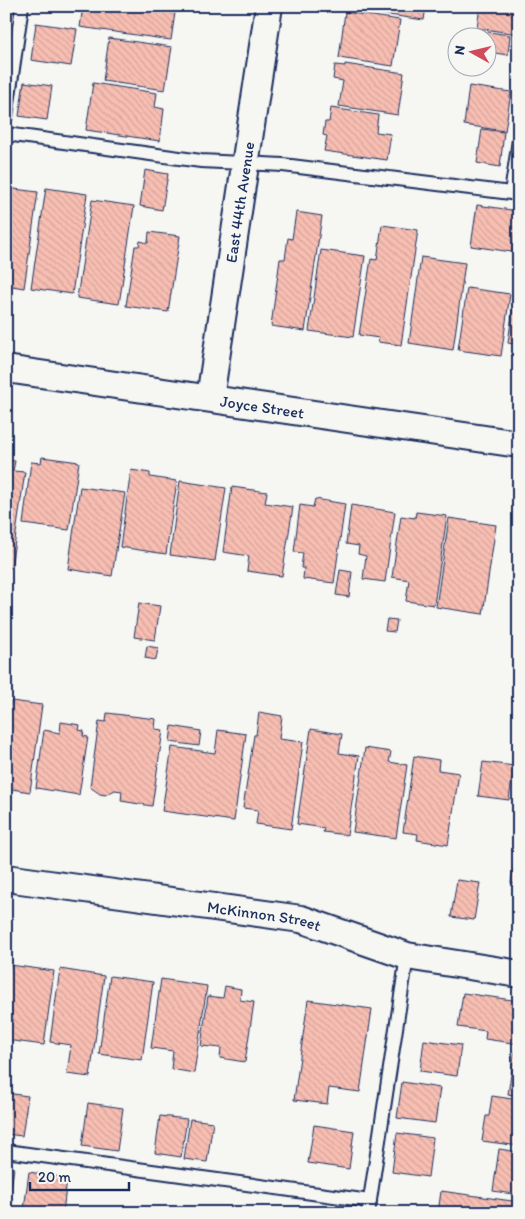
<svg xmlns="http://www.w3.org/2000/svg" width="525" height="1219" font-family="Itim,sans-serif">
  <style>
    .building { fill: url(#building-back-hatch); stroke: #1b2f5e }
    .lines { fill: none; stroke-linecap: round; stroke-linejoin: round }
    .lane-casing { stroke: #1b2f5e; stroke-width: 16 }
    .street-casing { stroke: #1b2f5e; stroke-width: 30 }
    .lane { stroke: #f6f6f2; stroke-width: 12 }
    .street { stroke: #f6f6f2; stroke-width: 26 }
    .labels { text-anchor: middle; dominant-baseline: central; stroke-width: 4; stroke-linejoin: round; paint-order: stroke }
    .street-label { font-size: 16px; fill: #1b2f5e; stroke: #f6f6f2 }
  </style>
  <defs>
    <pattern id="building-back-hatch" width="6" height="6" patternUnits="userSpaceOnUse" patternTransform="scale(1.25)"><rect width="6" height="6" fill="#f8beb2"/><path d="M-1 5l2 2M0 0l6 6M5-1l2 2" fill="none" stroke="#d4a49c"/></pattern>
  </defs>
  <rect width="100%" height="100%" fill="#f6f6f2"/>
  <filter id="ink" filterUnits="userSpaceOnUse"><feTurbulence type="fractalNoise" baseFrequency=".02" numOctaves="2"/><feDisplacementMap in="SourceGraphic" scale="10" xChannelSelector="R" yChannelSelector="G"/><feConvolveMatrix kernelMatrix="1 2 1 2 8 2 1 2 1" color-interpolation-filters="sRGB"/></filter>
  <g filter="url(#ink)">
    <g class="building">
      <polygon points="83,6 176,6 171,40 80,27"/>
      <polygon points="362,6 426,6 424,20 361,11"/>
      <polygon points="480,6 519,6 518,34 477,28"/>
      <polygon points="345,12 400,20 393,66 339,58"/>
      <polygon points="36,23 77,29 71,66 31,60"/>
      <polygon points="475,30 510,35 508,55 488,52 488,38 474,38"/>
      <polygon points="109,38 172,47 165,90 103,81"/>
      <polygon points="345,64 404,73 398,115 339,106 343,81 333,79 335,65 345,66"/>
      <polygon points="24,82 52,86 47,120 19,116"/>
      <polygon points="93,83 157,93 155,107 164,109 160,141 86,130"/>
      <polygon points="469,86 511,92 505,131 464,125"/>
      <polygon points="331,108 378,115 376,132 391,134 387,160 324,151 327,136 323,135 325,122 329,122"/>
      <polygon points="482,129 504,132 500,167 477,163"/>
      <polygon points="145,170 168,174 162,210 140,206"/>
      <polygon points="6,188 38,192 24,288 6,285"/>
      <polygon points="46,188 87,194 72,294 31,288"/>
      <polygon points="92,200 134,206 119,304 77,298"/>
      <polygon points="477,205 518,211 512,252 471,246"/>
      <polygon points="296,212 322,216 305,331 271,326 280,259 285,259 288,238 292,239"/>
      <polygon points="382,225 418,230 401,345 378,342 379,338 359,335 371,259 377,260"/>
      <polygon points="149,232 180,236 168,312 126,306 135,246 139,246 140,241 148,243"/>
      <polygon points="321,250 365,256 353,337 309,331"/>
      <polygon points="421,257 465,263 453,350 409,343"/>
      <polygon points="517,278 519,278 519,345 508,343"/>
      <polygon points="467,288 510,294 501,356 458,350"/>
      <polygon points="42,457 79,462 69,530 23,524 31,462 41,463"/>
      <polygon points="6,460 15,461 13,471 25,472 11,568 6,567"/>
      <polygon points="131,470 150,473 150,477 177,481 166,554 120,547"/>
      <polygon points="180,481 226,488 215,561 170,555"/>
      <polygon points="80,487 125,493 112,576 68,569"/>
      <polygon points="232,487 267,492 265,503 293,507 282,576 247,571 249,556 223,552"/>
      <polygon points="315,499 345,504 334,583 303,579 304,568 301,568 303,553 294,552 300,505 313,507"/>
      <polygon points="351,505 395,512 385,582 363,579 366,556 358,554 359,546 346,544"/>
      <polygon points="416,512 447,516 434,605 406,601 409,580 392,577 401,516 415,518"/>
      <polygon points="449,518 496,525 483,614 436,607"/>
      <polygon points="340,570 352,572 349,597 336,595"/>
      <polygon points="139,603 160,606 155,640 134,637"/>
      <polygon points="387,619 397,620 395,632 385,631"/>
      <polygon points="147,646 158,648 156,660 145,658"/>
      <polygon points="11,701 42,705 30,792 12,789 12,787 6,786 6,716 8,716"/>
      <polygon points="259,712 282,716 279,739 303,742 291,829 256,824 258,810 243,808 254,735 256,735"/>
      <polygon points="107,713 156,719 155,729 163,730 152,806 121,801 122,791 115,790 105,795 100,794 90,787 99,721 106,722"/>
      <polygon points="61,722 80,725 79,730 84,731 83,736 88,737 79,795 36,788 44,730 60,733"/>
      <polygon points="172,726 201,731 199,746 170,742"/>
      <polygon points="311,729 342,734 339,753 359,756 347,835 323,832 324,828 297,824"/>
      <polygon points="218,730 246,734 234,821 162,811 172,747 215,753"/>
      <polygon points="365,748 391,752 389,762 407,765 396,838 353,832"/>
      <polygon points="414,756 439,760 438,770 459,773 448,845 417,840 418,834 403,832"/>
      <polygon points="483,762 514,766 509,800 478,796"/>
      <polygon points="519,832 519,884 511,883"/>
      <polygon points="457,880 480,883 474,920 451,917"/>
      <polygon points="10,965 54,971 44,1045 6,1040 6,990"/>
      <polygon points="60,969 104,976 90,1077 67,1074 71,1045 50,1042"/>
      <polygon points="110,976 153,982 142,1060 99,1054"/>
      <polygon points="161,979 207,986 194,1073 171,1069 173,1051 151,1048"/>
      <polygon points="225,986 241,989 240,1000 254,1002 245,1062 220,1058 221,1048 201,1046 208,996 223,998"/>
      <polygon points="463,993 519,1001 519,1044 485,1039 486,1031 458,1027"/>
      <polygon points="308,1000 372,1009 360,1092 329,1088 327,1104 294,1100"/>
      <polygon points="424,1040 461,1045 457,1076 420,1071"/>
      <polygon points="515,1049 519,1049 519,1096 508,1094"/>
      <polygon points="402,1082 440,1088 435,1123 397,1118"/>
      <polygon points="6,1093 28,1096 22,1136 6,1134"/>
      <polygon points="492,1096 519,1100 519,1146 482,1141 486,1116 489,1116"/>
      <polygon points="88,1103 123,1108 117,1151 82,1146"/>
      <polygon points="160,1116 187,1119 181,1157 155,1153"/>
      <polygon points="190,1119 213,1122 207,1162 184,1159"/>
      <polygon points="314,1125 354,1131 349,1169 308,1163"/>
      <polygon points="397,1133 433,1138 428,1177 392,1172"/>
      <polygon points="499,1149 519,1152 519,1195 493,1191"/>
      <polygon points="6,1167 14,1168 8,1209 6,1208"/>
      <polygon points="29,1172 67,1178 63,1213 47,1213 24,1209"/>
      <polygon points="441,1191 519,1202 519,1213 438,1213"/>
    </g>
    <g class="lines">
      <defs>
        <g id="lane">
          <polyline points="6,117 22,6"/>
          <polyline points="6,134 201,161 283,165 519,194"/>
          <polyline points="511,193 519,140"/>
          <polyline points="6,1151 370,1201"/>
          <polyline points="368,1213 407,956"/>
        </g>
        <g id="street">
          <path id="s1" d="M6 369 519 444"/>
          <path id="s2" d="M210 398 269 6"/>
          <path id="s3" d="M6 878 301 919 407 956 519 974"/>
        </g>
      </defs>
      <use href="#lane" class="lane-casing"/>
      <use href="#street" class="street-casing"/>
      <use href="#lane" class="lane"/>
      <use href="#street" class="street"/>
    </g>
  </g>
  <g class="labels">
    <g class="street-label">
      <text stroke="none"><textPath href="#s2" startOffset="198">East 44th Avenue</textPath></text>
      <text stroke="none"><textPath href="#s1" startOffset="259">Joyce Street</textPath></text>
      <text stroke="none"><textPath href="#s3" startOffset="261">McKinnon Street</textPath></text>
    </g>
  </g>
  <rect width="525" height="1219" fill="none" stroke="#f6f6f2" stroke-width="25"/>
  <rect x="12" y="12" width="500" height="1194" fill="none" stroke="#1b2f5e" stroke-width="2" filter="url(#ink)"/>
  <g transform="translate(472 52) rotate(278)"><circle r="24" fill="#f6f6f2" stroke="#9ea6b7"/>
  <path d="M0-4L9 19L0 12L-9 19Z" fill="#d1495b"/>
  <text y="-8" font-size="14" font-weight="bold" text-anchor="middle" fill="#1b2f5e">N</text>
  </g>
  <path d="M30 1182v8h99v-8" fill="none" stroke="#1b2f5e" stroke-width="2.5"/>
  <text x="38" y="1182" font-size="15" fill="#1b2f5e" stroke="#f6f6f2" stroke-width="4" paint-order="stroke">20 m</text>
</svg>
